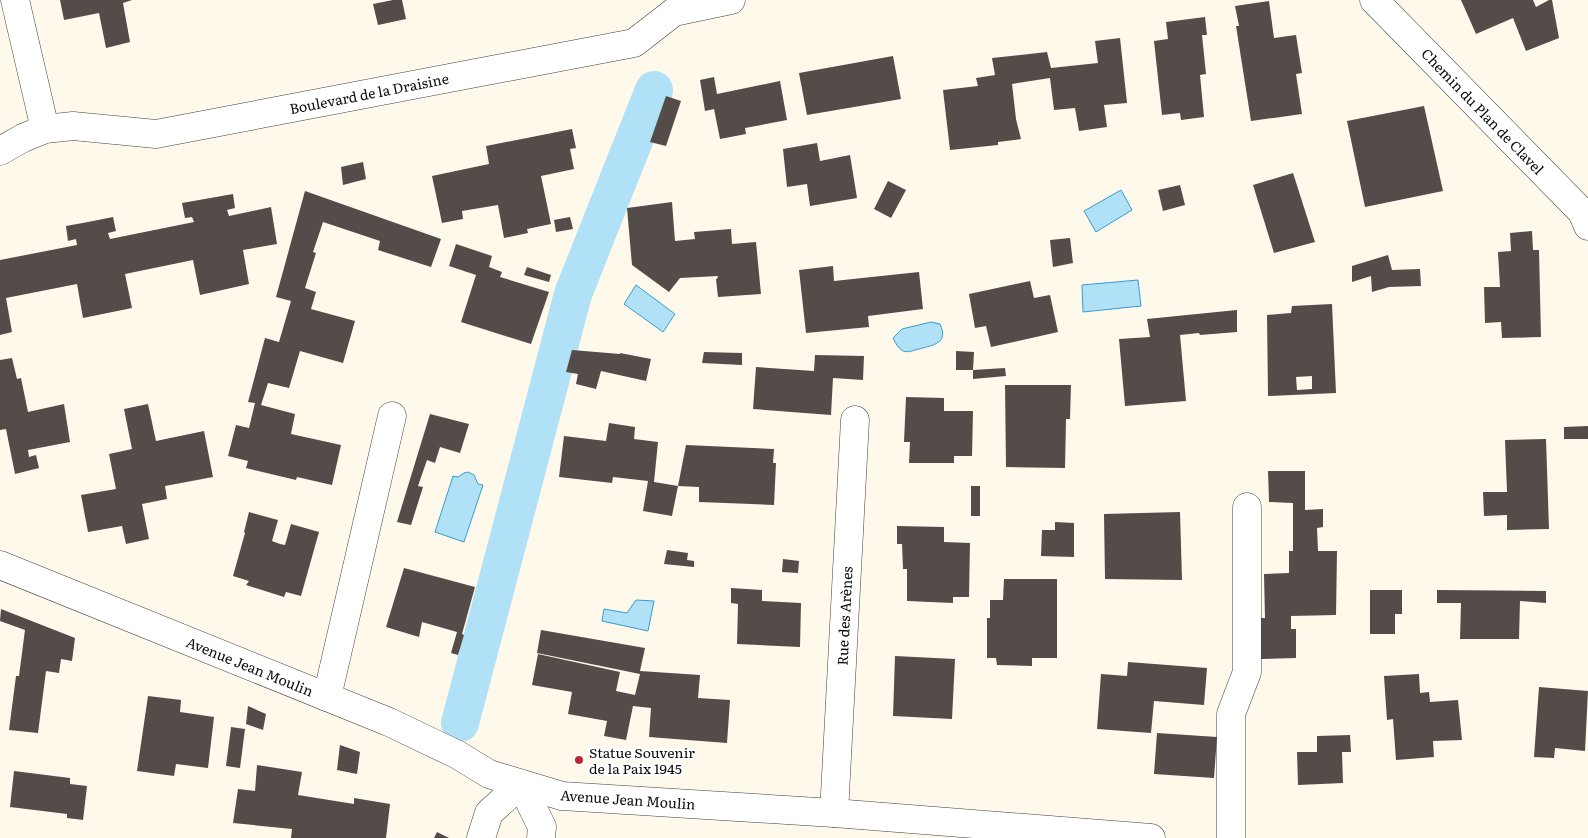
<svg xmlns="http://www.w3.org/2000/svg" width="1588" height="838" font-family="Literata,serif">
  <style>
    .water { fill: #b0e1f6; stroke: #379dcc }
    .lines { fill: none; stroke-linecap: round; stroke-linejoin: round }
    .canal { stroke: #b0e1f6; stroke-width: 38 }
    .building { fill: #544c48; fill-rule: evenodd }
    .minor-casing { stroke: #3f3f3f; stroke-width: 29 }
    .minor { stroke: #fff; stroke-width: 28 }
    .poi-dot { fill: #bb2538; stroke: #fff; stroke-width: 2 }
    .labels { text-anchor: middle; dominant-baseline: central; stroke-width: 5; stroke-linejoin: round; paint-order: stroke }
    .street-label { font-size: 14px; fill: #0c0c0c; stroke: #fff }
    .poi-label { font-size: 14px; fill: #0c0c0c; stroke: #fff; text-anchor: start }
  </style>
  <rect width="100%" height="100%" fill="#fff9eb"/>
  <g class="water">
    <polygon points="1121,190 1132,210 1096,232 1084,211"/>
    <polygon points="1138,280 1141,306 1083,312 1082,285"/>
    <polygon points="636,285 675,314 663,332 624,304"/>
    <path d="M931 322 940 324C949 343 934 345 919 349 914 350 909 353 903 351 898 348 896 344 893 338L902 329Z"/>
    <polygon points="468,472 474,475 478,484 483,485 464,542 435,532 453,476 458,477 464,473"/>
    <polygon points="636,600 654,601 648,631 602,621 604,609 627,613"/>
  </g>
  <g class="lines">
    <polyline class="canal" points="460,723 573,294 654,90"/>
  </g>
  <g class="building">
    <polygon points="60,0 132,0 123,3 130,42 106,48 99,13 64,20"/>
    <polygon points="393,0 402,0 406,19 378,25 373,4"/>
    <polygon points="1461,0 1533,0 1536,7 1549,0 1552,0 1559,38 1526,51 1513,18 1476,34"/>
    <polygon points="1269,1 1274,38 1296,35 1302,73 1296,74 1302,114 1251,121 1236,26 1239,26 1235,6"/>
    <polygon points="1205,17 1207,35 1202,35 1206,74 1200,75 1204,117 1181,120 1180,113 1162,115 1154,41 1168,39 1166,22"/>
    <polygon points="1120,38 1127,103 1104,105 1107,127 1079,131 1075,108 1054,110 1050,78 1012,84 1016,119 1021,139 998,142 998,145 950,150 943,90 978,86 976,78 995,75 992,58 1047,52 1051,68 1098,63 1095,41"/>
    <polygon points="893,56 901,99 807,115 799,73"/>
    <polygon points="714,77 717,94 780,81 787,120 745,128 746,134 720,139 714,109 705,111 700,80"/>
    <polygon points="666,96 681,101 666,146 650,142"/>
    <polygon points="1424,106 1443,191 1365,207 1347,121"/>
    <polygon points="572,129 576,148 570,149 574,169 541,176 551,224 527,229 528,233 504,238 498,205 462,211 463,219 442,223 432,176 489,164 486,146"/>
    <polygon points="817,143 820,161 850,155 857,198 810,206 807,184 787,187 783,149"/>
    <polygon points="363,162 366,179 343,185 341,167"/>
    <polygon points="1293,173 1315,242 1274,253 1253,185"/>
    <polygon points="888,181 906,190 891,218 874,209"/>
    <polygon points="1180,185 1185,205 1163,211 1158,190"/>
    <polygon points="305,191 441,239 431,267 378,250 380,241 323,222 313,252 316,253 305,288 316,292 311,309 355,321 343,363 300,351 289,388 268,383 261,405 295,414 291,434 341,445 332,485 297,477 296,480 246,468 248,461 228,456 236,425 249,428 255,403 248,402 265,338 279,342 291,301 276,297"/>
    <polygon points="233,194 235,208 227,210 229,216 271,207 277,244 243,250 249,284 200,295 193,260 125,274 132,308 83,318 77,284 6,298 12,332 0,335 0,260 77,245 76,239 68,241 66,226 88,222 113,217 116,231 108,233 110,239 194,222 192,217 185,218 182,203"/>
    <polygon points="672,202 675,241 695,239 694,232 731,229 732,244 756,242 761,294 718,297 716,279 717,279 718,276 680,278 669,292 632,265 627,208"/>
    <polygon points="570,217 573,229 556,232 554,220"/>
    <polygon points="1532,231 1533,250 1539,250 1541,337 1502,338 1501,322 1485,323 1484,287 1500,287 1498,252 1511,251 1510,233"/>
    <polygon points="1070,238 1073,263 1053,267 1050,240"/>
    <polygon points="456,244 492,256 489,267 502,272 500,277 549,292 531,344 461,322 476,275 449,266"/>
    <polygon points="1388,255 1392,270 1420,269 1421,286 1389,287 1372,292 1371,276 1352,282 1352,266"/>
    <polygon points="833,266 834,281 919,272 923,309 868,316 869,327 806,333 799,270"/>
    <polygon points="527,267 551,275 549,282 524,275"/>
    <polygon points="1030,281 1034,298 1050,295 1058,332 991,347 986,326 975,328 969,294"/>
    <path d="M1332 304 1336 393 1268 396 1267 315 1291 313 1292 306ZM1312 376V389L1297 390 1296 377Z"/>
    <polygon points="1237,310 1237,332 1200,335 1199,333 1180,335 1186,401 1125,406 1119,339 1150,337 1147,319"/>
    <polygon points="572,350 620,354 620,353 651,359 646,381 601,371 596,389 576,384 578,374 566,372"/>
    <polygon points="956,351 974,352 973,370 1005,368 1006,376 973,379 973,370 956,370"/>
    <polygon points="704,352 742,353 742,365 702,363"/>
    <polygon points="815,355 864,356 863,380 833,378 831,415 753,409 756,367 814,371"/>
    <polygon points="12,358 17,379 21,378 28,412 64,404 70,442 28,450 29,457 36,455 39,468 15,474 6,429 0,430 0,360"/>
    <polygon points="1005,385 1071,385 1070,419 1066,419 1065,468 1006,467"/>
    <polygon points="906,397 944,398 944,411 973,411 972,456 954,456 954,463 909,463 910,442 904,442"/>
    <polygon points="148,404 156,441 204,431 213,477 165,486 167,499 142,504 149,539 126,544 122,526 88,532 81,495 116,489 109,454 132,449 124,409"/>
    <polygon points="430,414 469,424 460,453 440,447 435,463 427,460 418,486 423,487 411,525 397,522"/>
    <polygon points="609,423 635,427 634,439 658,442 654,482 678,486 672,516 643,511 648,481 613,477 612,483 559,477 564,436 606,441"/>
    <polygon points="1588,426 1588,439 1564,439 1564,427"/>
    <polygon points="1546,439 1549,529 1507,530 1507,515 1484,516 1483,492 1507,492 1505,440"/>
    <polygon points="686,445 774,449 773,463 776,463 774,505 699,502 699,487 678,486"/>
    <polygon points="1268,471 1305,471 1305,510 1323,509 1323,527 1317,528 1318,551 1337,551 1336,615 1291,616 1291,629 1296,629 1296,658 1261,659 1260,618 1265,618 1264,574 1289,573 1289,551 1293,551 1293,503 1269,502"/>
    <rect x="971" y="486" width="9" height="30"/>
    <polygon points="249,512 278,520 272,541 280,544 285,545 291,524 319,532 301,596 286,592 284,597 246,585 249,581 233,576 245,533 244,532"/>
    <polygon points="1180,512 1182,580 1105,579 1104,514"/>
    <polygon points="1055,522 1074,523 1074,557 1041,556 1042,530 1055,530"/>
    <polygon points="897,526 944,527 944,542 970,543 969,597 953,597 953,603 907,601 907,569 903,569 902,544 897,544"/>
    <polygon points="667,550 688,553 687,560 694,561 694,567 664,564"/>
    <polygon points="783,559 799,561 798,573 782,572"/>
    <polygon points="404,568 475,587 462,634 464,635 458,655 451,653 457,632 422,622 419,637 386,627"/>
    <polygon points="1004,579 1057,579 1057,658 1032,658 1032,666 997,665 996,658 987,658 987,618 990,618 990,600 1003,600"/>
    <polygon points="731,588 762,590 762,601 801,603 800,647 737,644 738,604 731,603"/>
    <polygon points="1370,590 1402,590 1402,614 1395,614 1395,634 1370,634"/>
    <polygon points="1437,590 1546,591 1546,603 1520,601 1519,639 1460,639 1461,603 1437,603"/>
    <polygon points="1,609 75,638 72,661 61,659 59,673 46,671 38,733 9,730 16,676 19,676 25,630 0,621"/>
    <polygon points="541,630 645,648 640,671 700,675 698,698 730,700 727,743 649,737 651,708 633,706 626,740 604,736 607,721 568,714 572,692 532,685 538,654 620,672 616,691 635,695 640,674 537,653"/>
    <polygon points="895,656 955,659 952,719 893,716"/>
    <polygon points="1128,662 1207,668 1204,705 1154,701 1151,733 1097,729 1101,674 1127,676"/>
    <polygon points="1419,674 1420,693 1429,692 1430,702 1458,700 1462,740 1433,741 1434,757 1396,760 1393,719 1387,720 1384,676"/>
    <polygon points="1539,687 1588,691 1585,751 1555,748 1554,758 1534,757"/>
    <polygon points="148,696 181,700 180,712 214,717 208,768 176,764 174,776 137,771"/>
    <polygon points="248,706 266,714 263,730 246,724"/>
    <polygon points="231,727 245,729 240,768 226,766"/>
    <polygon points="1157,733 1217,737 1214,778 1154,774"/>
    <polygon points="1350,735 1351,752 1342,752 1343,783 1298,785 1297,752 1317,752 1317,736"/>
    <polygon points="340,745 360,752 357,774 337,770"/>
    <polygon points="257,765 302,772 298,795 354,804 354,798 390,804 386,838 291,838 292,829 233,823 238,789 255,791"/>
    <polygon points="14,771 70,778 70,784 87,786 83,820 67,818 67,814 10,807"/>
    <polygon points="437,832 449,838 434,838"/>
  </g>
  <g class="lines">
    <defs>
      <g id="minor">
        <polyline points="15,0 45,129"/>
        <polyline points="1374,0 1582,212 1588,226"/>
        <polyline points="0,151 23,138 45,129 73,126 156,134 634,43 674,12 731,0"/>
        <polyline points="0,565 389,722 458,755 489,774 562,796 834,813 1151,838"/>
        <polyline points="327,697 392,416"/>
        <polyline points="521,784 542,827 541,838"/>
        <polyline points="834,813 855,420"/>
        <polyline points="481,838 489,813 521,784"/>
        <polyline points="1231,838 1231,714 1247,672 1247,507"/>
      </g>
    </defs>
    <use href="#minor" class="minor-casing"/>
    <use href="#minor" class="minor"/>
  </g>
  <circle class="poi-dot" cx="579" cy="760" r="5"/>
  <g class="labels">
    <g class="street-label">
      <text transform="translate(369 93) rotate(-11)">Boulevard de la Draisine</text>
      <text transform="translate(1483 111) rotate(46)">Chemin du Plan de Clavel</text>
      <text transform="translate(844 616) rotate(-87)">Rue des Arènes</text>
      <text transform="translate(250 666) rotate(22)">Avenue Jean Moulin</text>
      <text transform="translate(628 799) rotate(4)">Avenue Jean Moulin</text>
    </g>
    <g class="poi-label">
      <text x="589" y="752">Statue Souvenir<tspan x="589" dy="16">de la Paix 1945</tspan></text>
    </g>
  </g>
</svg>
